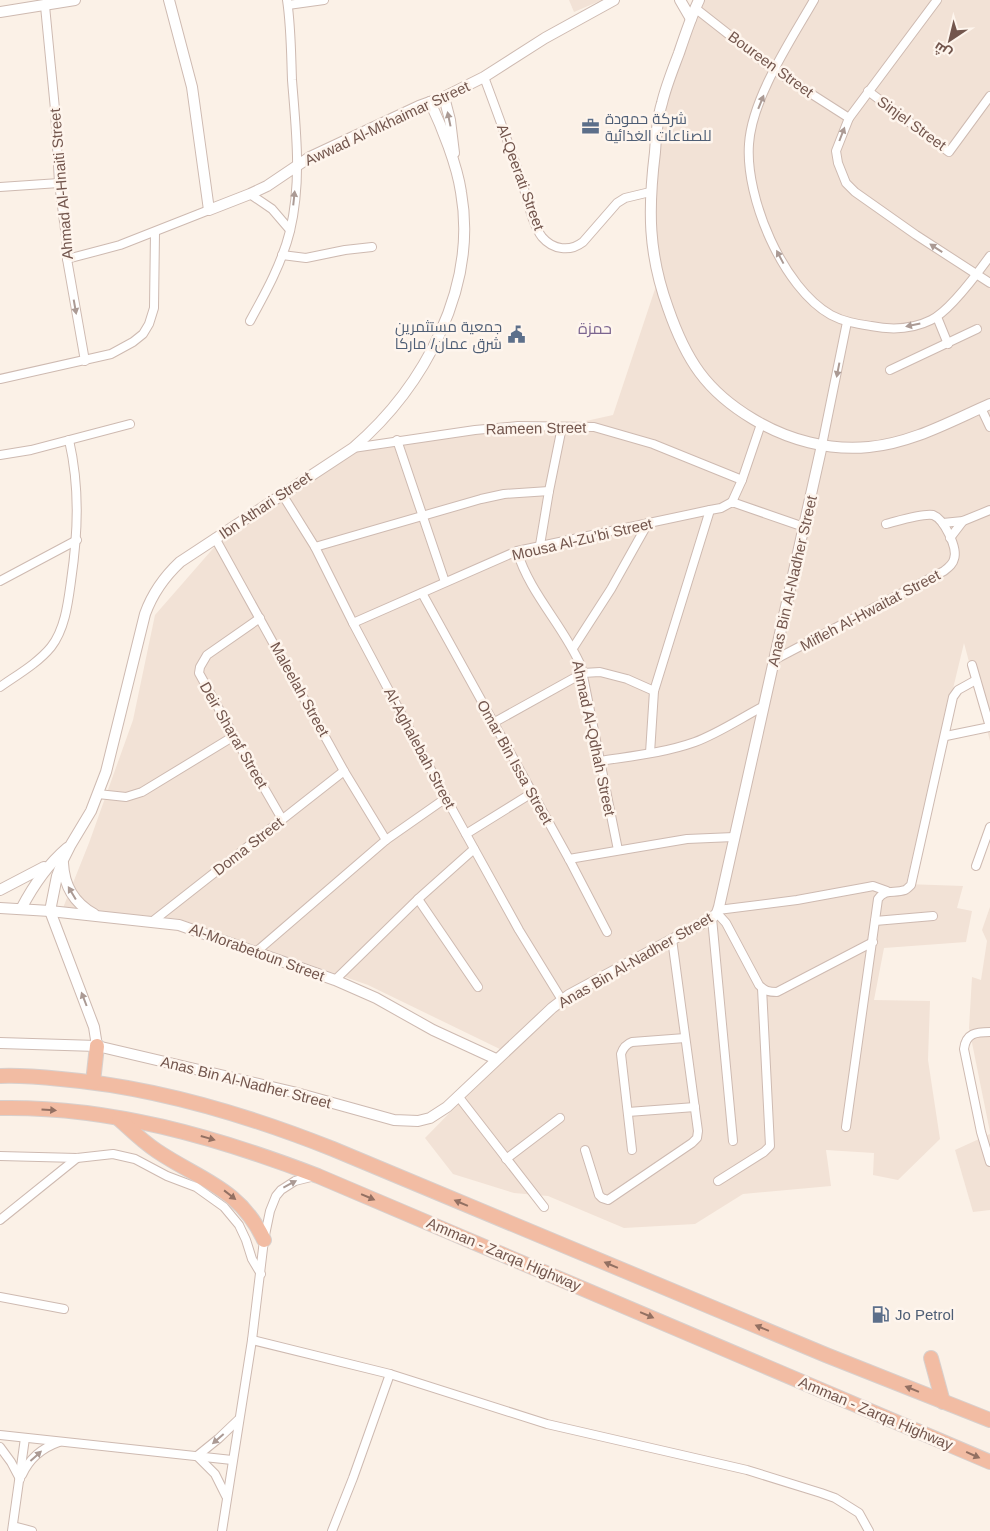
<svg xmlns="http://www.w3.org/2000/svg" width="990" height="1531" font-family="Arial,Cairo,sans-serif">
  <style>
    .residential { fill: #f2e2d6 }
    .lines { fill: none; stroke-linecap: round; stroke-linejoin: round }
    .minor-casing { stroke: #cebab1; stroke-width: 10 }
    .tertiary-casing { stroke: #cebab1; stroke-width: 12 }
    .trunk-casing { stroke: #d8d0cd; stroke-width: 16 }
    .minor { stroke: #fff; stroke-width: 8 }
    .tertiary { stroke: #fff; stroke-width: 10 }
    .trunk { stroke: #f2bca3; stroke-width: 14 }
    .oneway { fill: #ab9a94 }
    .oneway2 { fill: #937062 }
    .labels { text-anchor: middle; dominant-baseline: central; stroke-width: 5; stroke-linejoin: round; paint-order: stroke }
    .street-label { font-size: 15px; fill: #73564d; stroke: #fef5ed }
    .service-label { font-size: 15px; fill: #4e5e75; stroke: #fef5ed; text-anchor: start }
    .neighbourhood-label { font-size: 16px; fill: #7b658f; stroke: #fef5ed }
  </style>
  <rect width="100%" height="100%" fill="#fbf1e7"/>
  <g class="residential">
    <polygon points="569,0 602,0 574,12"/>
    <polygon points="704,0 990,0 990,741 964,643 906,884 963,886 957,908 972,911 966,942 884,948 874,1000 930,1001 928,1060 940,1139 898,1180 873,1175 874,1153 826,1150 831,1186 743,1194 695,1224 624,1228 548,1196 514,1193 453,1174 425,1138 508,1053 368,985 180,919 63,908 89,843 133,720 155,615 217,544 297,486 373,440 577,423 613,415 657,283 653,150 687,38"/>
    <polygon points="990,907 990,1132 969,1028 972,977 981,980 987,941 982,930"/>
    <polygon points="990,1134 990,1210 973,1212 955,1150"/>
  </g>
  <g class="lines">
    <defs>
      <g id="minor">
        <path d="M814 0C791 40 752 98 749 144 745 198 783 288 831 315 844 322 858 324 871 326 891 330 913 329 931 320 950 311 977 274 990 256"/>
        <polyline points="937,0 849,118 836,151 838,163 846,183 855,192 916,235 990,283"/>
        <polyline points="288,5 324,0"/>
        <polyline points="45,6 55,109 59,183 66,237 67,259 85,361"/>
        <polyline points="695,8 774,70 849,118"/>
        <path d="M484 77C497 112 510 147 522 182 527 198 532 224 542 237 553 250 570 252 583 242L617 203 625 198 650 192"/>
        <polyline points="868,91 949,152 990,96"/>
        <polyline points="0,187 59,183"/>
        <polyline points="250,194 272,209 290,230"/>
        <polyline points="282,255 306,258 345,250 372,247"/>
        <polyline points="67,259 120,245 209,210"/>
        <polyline points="937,317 948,344"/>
        <path d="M250 321C266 292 282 263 290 231 302 181 296 130 292 80 291 53 291 26 287 0"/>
        <polyline points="890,370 977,329"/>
        <polyline points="0,379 111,354 133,342 143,334 149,324 154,308 155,232"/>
        <polyline points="981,408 990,427"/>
        <polyline points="397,440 445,582"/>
        <polyline points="822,445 847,322"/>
        <polyline points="353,448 475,430 518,426 594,427 653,444 742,480"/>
        <polyline points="0,455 31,450 130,424"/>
        <polyline points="282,494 315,547 353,623 446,798 519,930 562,1000"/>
        <polyline points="732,502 742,480 761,424"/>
        <polyline points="943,523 963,521 990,510"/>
        <polyline points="215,538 344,771 386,840"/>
        <polyline points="950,538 963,521"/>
        <polyline points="540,545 549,491 562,427"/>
        <polyline points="315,547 481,499 504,494 549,491"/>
        <path d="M517 551C530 594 563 625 581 666L618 850"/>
        <polyline points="0,581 77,540"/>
        <polyline points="422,593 569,859 607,932"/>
        <polyline points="260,618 207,655 200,667 199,673 234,736 282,819"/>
        <polyline points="353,623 517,551 710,510 721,508 732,502 804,527"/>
        <polyline points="573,648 611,589 648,523"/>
        <path d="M774 660 944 571C949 567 953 564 954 559 958 548 944 519 933 515 922 513 898 521 886 524"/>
        <path d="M0 687C17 675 38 663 51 647 65 629 68 603 71 581 78 533 80 488 69 440"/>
        <polyline points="493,723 583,673 600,672 627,679 654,691"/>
        <polyline points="946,736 990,727 972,665"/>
        <polyline points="650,753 654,691 710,510"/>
        <path d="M600 761C632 756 664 753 695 742 719 733 741 718 764 706"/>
        <polyline points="98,794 126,797 142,792 234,736"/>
        <polyline points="466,834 532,793"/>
        <polyline points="569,859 687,839 734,837"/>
        <polyline points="976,866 990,827"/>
        <polyline points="418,899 478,987"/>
        <polyline points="718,910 797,900 868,887 873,886 887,891"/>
        <path d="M717 913 726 923 759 985C764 991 769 992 777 992L873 942"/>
        <polyline points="712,918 733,1141"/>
        <polyline points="153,921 344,771"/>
        <polyline points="875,921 933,916"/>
        <polyline points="256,952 386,840 446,798"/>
        <polyline points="335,980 418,899 474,849"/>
        <path d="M990 1032C976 1032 966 1033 964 1049L981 1132 990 1162"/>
        <polyline points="458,1096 544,1207"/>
        <polyline points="628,1112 695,1107"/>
        <path d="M846 1127 878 899C886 888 894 894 905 890 907 889 909 887 911 885L953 697 958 690 976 680"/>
        <polyline points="585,1150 599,1195 602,1198 608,1200 692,1143 697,1138 698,1131 672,939"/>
        <path d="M632 1150 621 1054C623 1048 626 1044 632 1042L685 1038"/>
        <polyline points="0,1156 77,1158 113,1154 135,1159 167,1176 196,1187 224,1207 239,1225 246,1240 252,1259 261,1274"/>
        <polyline points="506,1159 560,1118"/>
        <polyline points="718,1181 764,1152 770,1146 762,988"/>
        <polyline points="0,1220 77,1158"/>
        <polyline points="0,1297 64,1309"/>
        <polyline points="252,1340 390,1374 547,1424 747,1470 821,1493 835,1498 859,1513 869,1531"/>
        <polyline points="0,1435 232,1460"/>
        <polyline points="0,1447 11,1462 20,1479"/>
        <path d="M22 1475C29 1459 42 1448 59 1442"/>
        <polyline points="226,1496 215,1474 197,1456 218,1439 238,1420"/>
        <polyline points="13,1526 32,1531"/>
        <polyline points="12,1531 25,1438"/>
        <polyline points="222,1531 252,1340 264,1240 270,1211 276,1196 281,1190 295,1181 315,1176"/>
        <polyline points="332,1531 353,1478 390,1374"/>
      </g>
      <g id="tertiary">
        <polyline points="169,0 192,87 209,210 250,194 267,186 310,157 419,106 444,97 484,77 545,38 614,0"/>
        <polyline points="680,0 691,19"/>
        <path d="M699 0C691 17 685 35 679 53 673 69 666 86 662 103 657 119 656 136 655 152 648 209 648 253 668 308 686 360 706 391 753 419 788 440 829 451 869 447 912 443 951 421 990 404"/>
        <polyline points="0,12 75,0"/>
        <polyline points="444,97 450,120 454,153"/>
        <path d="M63 863C64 886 74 903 94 914"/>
        <polyline points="0,890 44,867"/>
        <polyline points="0,908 50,911 179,925 335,980 376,998 433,1030 496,1059"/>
        <path d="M21 909C33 886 47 865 67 848"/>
        <polyline points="0,1043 97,1046 293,1092 394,1120 418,1121 430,1118 447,1107 552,1008 569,995 712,918 717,913 719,907 822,445"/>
        <path d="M97 1046 94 1027 50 911 57 876 63 860 70 846 91 811 106 772 145 614C153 592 164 577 180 562L353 448C424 387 478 288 461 192 457 165 442 127 430 102"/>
      </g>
      <g id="trunk">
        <path d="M0 1076C20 1075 41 1077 61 1079 155 1087 245 1114 333 1149L826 1355 990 1420"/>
        <polyline points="93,1082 97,1046"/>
        <path d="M0 1108C110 1106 216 1137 318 1176L990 1462"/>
        <path d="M119 1119C131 1130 143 1142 157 1151 200 1180 240 1188 264 1240"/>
        <polyline points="931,1358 943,1402"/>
      </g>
    </defs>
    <use href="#minor" class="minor-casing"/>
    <use href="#tertiary" class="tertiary-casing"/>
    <use href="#trunk" class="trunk-casing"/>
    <use href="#minor" class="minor"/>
    <use href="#tertiary" class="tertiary"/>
    <use href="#trunk" class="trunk"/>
  </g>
  <defs><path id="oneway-solid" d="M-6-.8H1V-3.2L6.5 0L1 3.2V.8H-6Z" transform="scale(1.25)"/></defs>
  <g class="oneway">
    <use href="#oneway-solid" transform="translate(761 102) rotate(-68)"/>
    <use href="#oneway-solid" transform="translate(449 119) rotate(-102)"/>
    <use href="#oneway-solid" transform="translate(842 134) rotate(-69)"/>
    <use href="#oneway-solid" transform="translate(294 198) rotate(-84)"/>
    <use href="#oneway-solid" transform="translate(936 248) rotate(-147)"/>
    <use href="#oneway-solid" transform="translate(780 257) rotate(-118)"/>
    <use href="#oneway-solid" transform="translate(75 307) rotate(80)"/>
    <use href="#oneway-solid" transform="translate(913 325) rotate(168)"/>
    <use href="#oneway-solid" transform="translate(838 370) rotate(101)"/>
    <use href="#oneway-solid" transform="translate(72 893) rotate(-121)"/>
    <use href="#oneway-solid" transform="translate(84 999) rotate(-111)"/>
    <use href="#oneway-solid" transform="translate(290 1184) rotate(-28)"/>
    <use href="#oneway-solid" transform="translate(218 1439) rotate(139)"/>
    <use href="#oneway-solid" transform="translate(36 1456) rotate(-42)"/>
  </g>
  <g class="oneway2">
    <use href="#oneway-solid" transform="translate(49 1110) rotate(4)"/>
    <use href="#oneway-solid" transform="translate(208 1138) rotate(16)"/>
    <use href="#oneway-solid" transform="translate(230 1195) rotate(38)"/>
    <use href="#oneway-solid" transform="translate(368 1197) rotate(23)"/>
    <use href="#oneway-solid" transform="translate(461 1203) rotate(-157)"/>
    <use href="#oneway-solid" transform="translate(611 1265) rotate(-157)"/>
    <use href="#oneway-solid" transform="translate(647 1315) rotate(23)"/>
    <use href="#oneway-solid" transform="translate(762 1328) rotate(-157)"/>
    <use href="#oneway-solid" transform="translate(912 1389) rotate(-158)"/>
    <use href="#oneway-solid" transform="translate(973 1455) rotate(24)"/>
  </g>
  <defs>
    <symbol id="office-bare" viewBox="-9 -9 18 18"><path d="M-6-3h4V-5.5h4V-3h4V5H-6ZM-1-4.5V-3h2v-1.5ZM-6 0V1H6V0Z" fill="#5c6f8a" stroke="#fef5ed" stroke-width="2.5" paint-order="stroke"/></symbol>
    <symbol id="civic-bare" viewBox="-9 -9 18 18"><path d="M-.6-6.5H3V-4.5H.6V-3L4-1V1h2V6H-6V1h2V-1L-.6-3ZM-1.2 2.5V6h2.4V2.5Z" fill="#5c6f8a" stroke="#fef5ed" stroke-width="2.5" paint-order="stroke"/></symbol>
    <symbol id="fuel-bare" viewBox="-9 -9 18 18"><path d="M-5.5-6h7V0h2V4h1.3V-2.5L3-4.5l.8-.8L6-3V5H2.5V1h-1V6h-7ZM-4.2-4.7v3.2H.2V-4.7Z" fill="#5c6f8a" stroke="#fef5ed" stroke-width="2.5" paint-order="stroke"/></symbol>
  </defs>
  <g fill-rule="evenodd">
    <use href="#office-bare" x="578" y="114" width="25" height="25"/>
    <use href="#civic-bare" x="504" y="322" width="25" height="25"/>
    <use href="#fuel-bare" x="868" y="1302" width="25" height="25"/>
  </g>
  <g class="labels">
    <g class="street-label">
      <text transform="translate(771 64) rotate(36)">Boureen Street</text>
      <text transform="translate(387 123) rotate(-25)">Awwad Al-Mkhaimar Street</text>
      <text transform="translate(912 123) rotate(36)">Sinjel Street</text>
      <text transform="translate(521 177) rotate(70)">Al-Qeerati Street</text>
      <text transform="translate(61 184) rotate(-95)">Ahmad Al-Hnaiti Street</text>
      <text transform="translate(536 428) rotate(-1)">Rameen Street</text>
      <text transform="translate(265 505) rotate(-34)">Ibn Athari Street</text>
      <text transform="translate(582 539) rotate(-13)">Mousa Al-Zu’bi Street</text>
      <text transform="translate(792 581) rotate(-77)">Anas Bin Al-Nadher Street</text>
      <text transform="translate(870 610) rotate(-28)">Mifleh Al-Hwaitat Street</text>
      <text transform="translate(300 689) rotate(61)">Maleelah Street</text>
      <text transform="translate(234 735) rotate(60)">Deir Sharaf Street</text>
      <text transform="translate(594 738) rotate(78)">Ahmad Al-Qdhah Street</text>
      <text transform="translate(420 748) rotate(62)">Al-Aghalebah Street</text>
      <text transform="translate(515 762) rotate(61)">Omar Bin Issa Street</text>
      <text transform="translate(248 846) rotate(-38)">Doma Street</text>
      <text transform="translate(257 952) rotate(20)">Al-Morabetoun Street</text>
      <text transform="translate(635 960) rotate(-30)">Anas Bin Al-Nadher Street</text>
      <text transform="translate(246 1082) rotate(14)">Anas Bin Al-Nadher Street</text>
      <text transform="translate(504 1254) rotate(23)">Amman - Zarqa Highway</text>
      <text transform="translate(876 1413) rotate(23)">Amman - Zarqa Highway</text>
    </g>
    <g class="service-label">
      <text x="605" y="118">شركة حمودة<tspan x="605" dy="17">للصناعات الغذائية</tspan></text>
      <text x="502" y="326" text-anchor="end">جمعية مستثمرين<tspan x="502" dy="17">شرق عمان/ ماركا</tspan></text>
      <text x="895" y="1314">Jo Petrol</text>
    </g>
    <g class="neighbourhood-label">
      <text x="595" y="328">حمزة</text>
    </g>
  </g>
  <g transform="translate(950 40) rotate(215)" stroke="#fef5ed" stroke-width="4" paint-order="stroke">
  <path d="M0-4L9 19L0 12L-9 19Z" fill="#73564d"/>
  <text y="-8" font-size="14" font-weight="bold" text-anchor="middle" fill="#73564d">ش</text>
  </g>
</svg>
